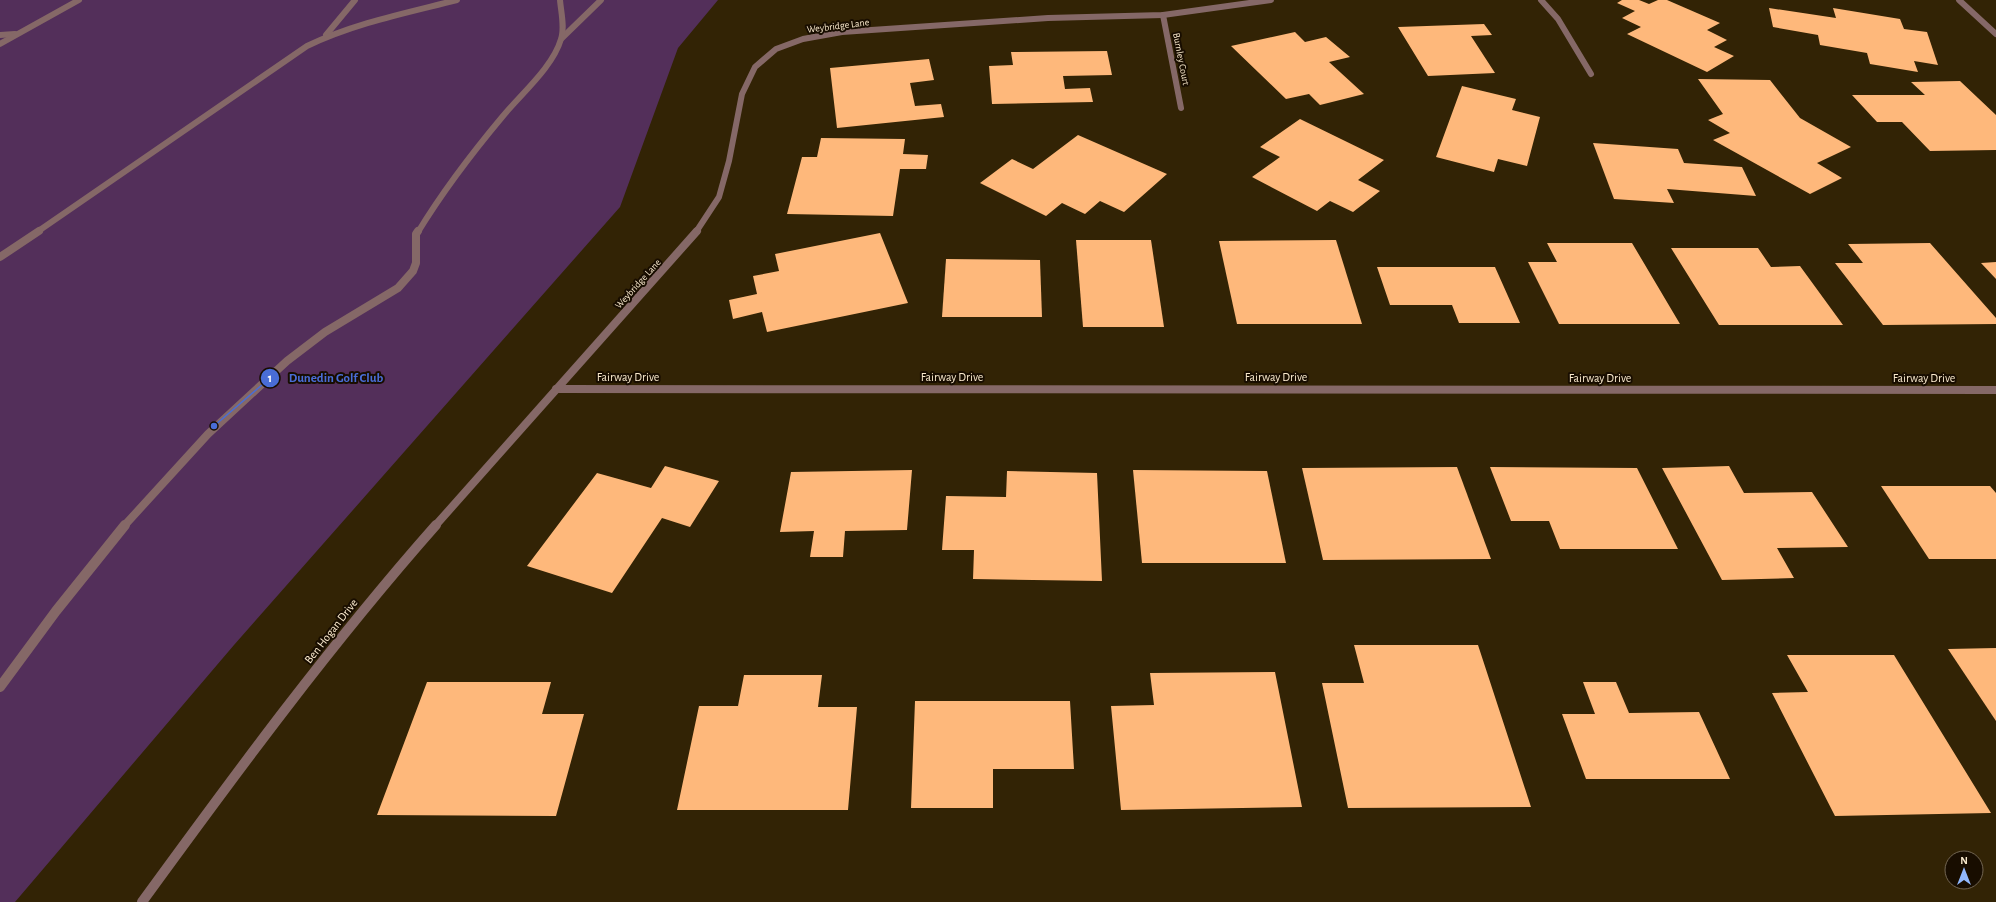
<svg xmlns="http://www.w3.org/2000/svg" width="1996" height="902" font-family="'Alegreya Sans',sans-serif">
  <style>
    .green { fill: #532f5a }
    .building { fill: #feb87b }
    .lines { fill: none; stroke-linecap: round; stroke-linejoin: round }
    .lane-far2 { stroke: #856867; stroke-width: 6 }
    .lane-far1 { stroke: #856867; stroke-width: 8 }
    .lane { stroke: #856867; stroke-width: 10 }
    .street-far2 { stroke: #856867; stroke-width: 6 }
    .street-far1 { stroke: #856867; stroke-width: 8 }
    .street { stroke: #856867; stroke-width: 10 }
    .labels { text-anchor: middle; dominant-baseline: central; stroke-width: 4; stroke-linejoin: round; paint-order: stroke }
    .far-street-label { font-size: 10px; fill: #f9e9cc; stroke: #180d00 }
    .street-label { font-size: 12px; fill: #f9e9cc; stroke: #180d00 }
    .leader { fill: none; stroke: #496dd6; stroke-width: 1.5 }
    .callout-dot { fill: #496dd6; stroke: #180d00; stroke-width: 1.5 }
    .mark-label { font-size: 12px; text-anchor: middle; font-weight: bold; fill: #fff }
    .callout-label { font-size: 13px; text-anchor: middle; font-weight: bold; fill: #496dd6; stroke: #180d00; stroke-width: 4; stroke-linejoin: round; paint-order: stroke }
  </style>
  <rect width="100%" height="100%" fill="#322305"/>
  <polygon class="green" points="0,0 718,0 678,48 620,207 234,645 15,902 0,902"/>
  <g class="building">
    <polygon points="1622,0 1639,0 1649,4 1658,0 1667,0 1720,23 1707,30 1727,40 1714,47 1734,56 1707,72 1627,34 1641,27 1622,18 1635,11 1617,3"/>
    <polygon points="1769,8 1836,18 1833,8 1900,19 1904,29 1927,32 1938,65 1914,61 1918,72 1870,64 1867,53 1820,45 1818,35 1773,27"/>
    <polygon points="1484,24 1492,35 1471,36 1495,73 1428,76 1398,27"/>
    <polygon points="1295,32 1305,42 1326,37 1350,57 1329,62 1364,94 1320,105 1309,94 1286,99 1231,46"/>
    <polygon points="1107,51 1112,75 1063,76 1065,89 1090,88 1093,102 992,104 989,66 1013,65 1011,52"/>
    <polygon points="929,59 934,80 910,83 915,106 941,104 944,117 837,128 830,68"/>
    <polygon points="1698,79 1770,80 1800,118 1851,147 1817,163 1842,178 1810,194 1713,140 1730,133 1708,120 1723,114"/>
    <polygon points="1960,81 1996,115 1996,150 1930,151 1902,122 1877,122 1852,95 1925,95 1911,82"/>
    <polygon points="1462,86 1516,99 1512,110 1540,117 1527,166 1498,159 1494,172 1436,157"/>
    <polygon points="1300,119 1384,160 1358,180 1380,191 1353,212 1330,201 1317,211 1252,177 1280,157 1260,147"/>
    <polygon points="1078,135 1167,174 1124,212 1100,201 1085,214 1062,203 1046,216 980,183 1012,159 1033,169"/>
    <polygon points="821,138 905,139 903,154 928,155 926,169 900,169 893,216 787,214 802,157 817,157"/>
    <polygon points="1593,143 1678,149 1684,163 1742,167 1756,196 1667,189 1674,203 1614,199"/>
    <polygon points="880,233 908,303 767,332 762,312 733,319 729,300 757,294 753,276 779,271 775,254"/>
    <polygon points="1076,240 1151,240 1164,327 1083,327"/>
    <polygon points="1336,240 1362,324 1237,324 1219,241"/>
    <polygon points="1547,243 1632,243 1680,324 1559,324 1528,262 1557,262"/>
    <polygon points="1930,243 1996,318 1996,324 1883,325 1835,263 1863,263 1848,244"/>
    <polygon points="1671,248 1758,248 1771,267 1800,266 1843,325 1719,325"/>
    <polygon points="946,259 1040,260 1042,317 942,317"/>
    <polygon points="1996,262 1996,279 1981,263"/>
    <polygon points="1377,267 1495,267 1520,323 1459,323 1452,305 1390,305"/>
    <polygon points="665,466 719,481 690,527 662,518 612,593 527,566 597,473 651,488"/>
    <polygon points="1729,466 1744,493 1812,492 1848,547 1777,548 1794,578 1722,580 1662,468"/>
    <polygon points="1457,467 1491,559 1323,560 1302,468"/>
    <polygon points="1490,467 1637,468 1678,549 1560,549 1549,521 1511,521"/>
    <polygon points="912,470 907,530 845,531 843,557 810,557 814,531 780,532 791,472"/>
    <polygon points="1133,470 1267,471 1286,563 1142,563"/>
    <polygon points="1007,471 1097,473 1102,581 973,579 974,550 942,550 946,496 1006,497"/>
    <polygon points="1881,486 1990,486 1996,493 1996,559 1929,559"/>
    <polygon points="1354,645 1478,645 1531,807 1348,808 1322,683 1364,683"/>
    <polygon points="1996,648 1996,721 1948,649"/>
    <polygon points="1787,655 1894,655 1991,813 1835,816 1772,693 1808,692"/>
    <polygon points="1275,672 1302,807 1121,810 1111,706 1154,705 1150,673"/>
    <polygon points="744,675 822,675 818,707 857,707 848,810 677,810 699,706 738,706"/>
    <polygon points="427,682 551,682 542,714 584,714 556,816 377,815"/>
    <polygon points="1583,682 1616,682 1629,713 1699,712 1730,779 1586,779 1562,714 1595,714"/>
    <polygon points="915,701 1070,701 1074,769 993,769 993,808 911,808"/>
  </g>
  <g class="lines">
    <g class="lane-far2">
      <polyline points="0,35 15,34"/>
      <polyline points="326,35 355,0"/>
      <polyline points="562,38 601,0"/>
      <polyline points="0,44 79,0"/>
      <path d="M37 232 307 46C355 23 406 13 457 0"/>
      <path d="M418 232C443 191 472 153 503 116 521 94 553 67 561 39 565 28 561 12 560 0"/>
    </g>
    <g class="lane-far1">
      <polyline points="0,257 39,231"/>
      <polyline points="124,526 208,434 287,361 325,332 398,288 413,271 416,263 416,234 418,231"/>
    </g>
    <polyline class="lane" points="0,687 56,611 125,525"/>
    <g class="street-far2">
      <polyline points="1541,0 1558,19 1591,74"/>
      <polyline points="1959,0 1996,34"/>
      <polyline points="1163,15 1181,108"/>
      <polyline points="696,232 719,197 729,161 742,94 755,67 776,49 803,39 842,32 1048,18 1163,15 1271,0"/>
    </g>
    <g class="street-far1">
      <polyline points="556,389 1996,390"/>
      <polyline points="435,526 697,231"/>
    </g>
    <path class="street" d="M142 902C236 773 330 645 436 525"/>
  </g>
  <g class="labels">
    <g class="far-street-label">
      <text transform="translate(838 26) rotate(-7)">Weybridge Lane</text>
      <text transform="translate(1181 59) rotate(79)">Burnley Court</text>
      <text transform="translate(638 284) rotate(-48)">Weybridge Lane</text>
    </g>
    <g class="street-label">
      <text x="628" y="377">Fairway Drive</text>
      <text x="952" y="377">Fairway Drive</text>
      <text x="1276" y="377">Fairway Drive</text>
      <text x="1600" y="378">Fairway Drive</text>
      <text x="1924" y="378">Fairway Drive</text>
      <text transform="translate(331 631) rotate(-52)">Ben Hogan Drive</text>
    </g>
  </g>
  <path class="leader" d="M214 426L270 378"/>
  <g class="callout-dot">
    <circle cx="214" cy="426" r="4"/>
    <circle cx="270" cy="378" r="10"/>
  </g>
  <g class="mark-label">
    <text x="270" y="382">1</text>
  </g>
  <g class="callout-label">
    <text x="336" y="382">Dunedin Golf Club</text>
  </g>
  <g transform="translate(1964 870)"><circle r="19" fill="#180d00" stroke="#726552"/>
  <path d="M0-3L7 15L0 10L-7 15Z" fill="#91b8fd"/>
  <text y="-6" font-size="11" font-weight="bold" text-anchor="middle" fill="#f9e9cc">N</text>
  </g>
</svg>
